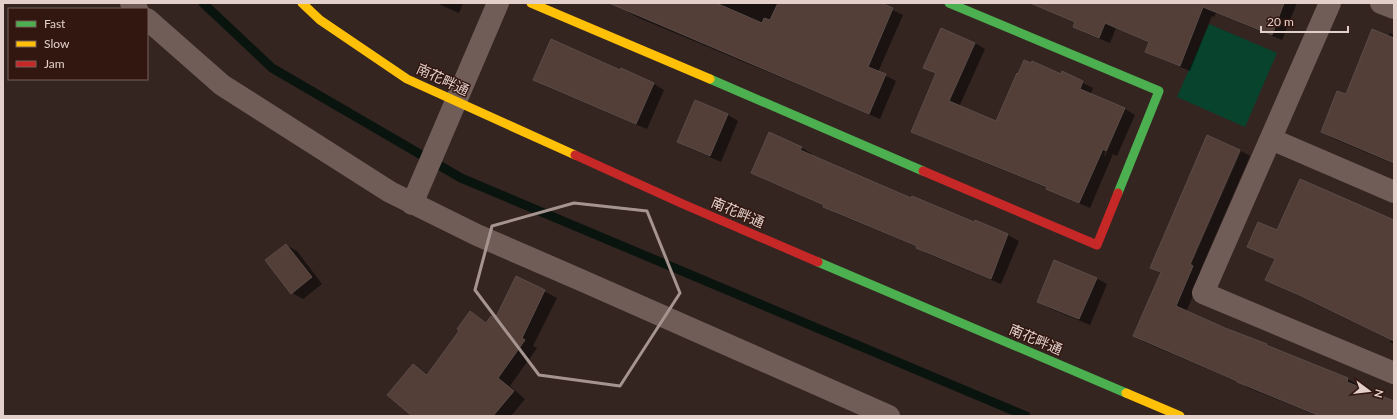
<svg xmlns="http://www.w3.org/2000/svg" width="1397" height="419" font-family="Lato,'Noto Sans JP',sans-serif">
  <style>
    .green { fill: #07432d }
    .shadow { fill: #0007 }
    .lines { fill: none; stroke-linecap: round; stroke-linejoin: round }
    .stream { stroke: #0a140e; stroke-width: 9 }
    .building { fill: #533e38; stroke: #5a4c49 }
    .street { stroke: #705d58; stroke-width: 22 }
    .fast { stroke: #4caf50; stroke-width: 9 }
    .slow { stroke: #ffc107; stroke-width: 9 }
    .jam { stroke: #c62828; stroke-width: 9 }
    .marked { fill: none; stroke: #a69490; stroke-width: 3; stroke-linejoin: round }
    .labels { text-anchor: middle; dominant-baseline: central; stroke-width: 3; stroke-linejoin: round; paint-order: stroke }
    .street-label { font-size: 14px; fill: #e3d0cb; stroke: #321610 }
  </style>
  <rect width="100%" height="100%" fill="#342521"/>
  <polygon class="green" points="1209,24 1277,53 1245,127 1177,97"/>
  <g class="shadow">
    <polygon points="436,3 463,3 459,13"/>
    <polygon points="632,3 878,3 903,15 878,72 896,81 880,119 639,18 628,12"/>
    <polygon points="1029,3 1297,3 1282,40 1216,13 1214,17 1212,16 1190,71 1156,57 1146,51 1149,43 1116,28 1110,43 1085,33 1075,27 1076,23"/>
    <polygon points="1390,33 1394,35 1394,164 1332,138 1322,132"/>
    <polygon points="975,43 985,49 959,107 996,123 1062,75 1062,73 1093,88 1090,95 1124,108 1104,155 1105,156 1125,109 1135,115 1117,156 1113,154 1090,208 1057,194 1047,188 922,137 912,131 937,74 925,67"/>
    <polygon points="620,71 654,84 664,90 647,129 545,86 534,80"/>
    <polygon points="695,101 728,115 738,121 721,162 689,148 678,142"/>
    <polygon points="802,148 812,154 811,156 912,200 975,223 975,222 1008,235 1019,241 1001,284 928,254 917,248 918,247 835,213 824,207 824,205 763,179 753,173"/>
    <polygon points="1241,151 1250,156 1200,271 1203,273 1186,312 1266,345 1274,350 1348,379 1358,385 1358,387 1394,403 1394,416 1318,416 1248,388 1238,382 1144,342 1134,336 1161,273 1152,268 1189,269"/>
    <polygon points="1394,221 1394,344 1390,342 1391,340 1266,280 1275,260 1249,247 1278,232"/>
    <polygon points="286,245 297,251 322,284 303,299 292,293 266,261"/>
    <polygon points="517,277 557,298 533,346 537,348 510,386 525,399 511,416 413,416 414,365 428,374 461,331 471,312 487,323 496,320"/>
    <polygon points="1096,278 1107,284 1090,325 1049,308 1038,302"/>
  </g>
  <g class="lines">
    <polyline class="stream" points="203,3 272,68 461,178 1026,416"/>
  </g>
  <g class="building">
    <polygon points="609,3 716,3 762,23 764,18 770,20 778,3 881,3 893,8 868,67 886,74 869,114"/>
    <polygon points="1030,3 1284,3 1272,35 1203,7 1180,66 1145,52 1149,42 1105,23 1099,38 1073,27 1075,22"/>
    <polygon points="941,28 975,43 949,101 996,121 1017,73 1018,74 1024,60 1031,63 1032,61 1061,74 1062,71 1083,81 1080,89 1125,108 1106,151 1103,149 1079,203 1046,189 1047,187 911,132 936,73 923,68"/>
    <polygon points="1372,29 1394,38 1394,163 1321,132 1337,91 1346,94"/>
    <polygon points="551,39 620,70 621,68 654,83 636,124 533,80"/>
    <polygon points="695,100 728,114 710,156 677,142"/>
    <polygon points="769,132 802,147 800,150 911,198 912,196 974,222 975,220 1008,234 991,279 916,248 917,246 823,207 824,205 751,173"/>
    <polygon points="1207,135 1240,150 1190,264 1193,266 1176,306 1225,328 1267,344 1266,345 1348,378 1347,382 1394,401 1394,416 1320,416 1237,382 1237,381 1133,336 1161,272 1150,268"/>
    <polygon points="1300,179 1394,220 1394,341 1299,295 1265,280 1275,259 1247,247 1258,222 1277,230"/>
    <polygon points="286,244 312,277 291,294 265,260"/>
    <polygon points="1054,260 1097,278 1079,319 1037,302"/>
    <polygon points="516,276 545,290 522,338 525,340 498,378 514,391 493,416 412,416 387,395 413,364 427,375 459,331 457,329 470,311 486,323 491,316 495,319"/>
  </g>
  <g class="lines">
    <g class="street">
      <polyline points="131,3 137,9"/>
      <polyline points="1330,3 1203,293 1394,373"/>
      <polyline points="1381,3 1394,8"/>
      <polyline points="147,19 222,85 390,192 477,235 583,281 889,416"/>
      <polyline points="1271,139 1394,192"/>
      <polyline points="412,204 498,3"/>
    </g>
    <g class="fast">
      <polyline points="949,3 1159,91 1118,193"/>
      <polyline points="710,79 923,171"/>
      <polyline points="818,262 1126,393"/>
    </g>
    <g class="slow">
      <polyline points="302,3 320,20 407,79 575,155"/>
      <polyline points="531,3 710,79"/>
      <polyline points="1126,393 1180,416"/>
    </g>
    <g class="jam">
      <polyline points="575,155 683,204 818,262"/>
      <polyline points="923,171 1097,245 1118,193"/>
    </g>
  </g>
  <path class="marked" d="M574 203 647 211 680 293 620 386 539 375 475 290 492 226Z"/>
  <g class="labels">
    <g class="street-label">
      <text transform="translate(443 79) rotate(25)">南花畔通</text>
      <text transform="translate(738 212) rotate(23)">南花畔通</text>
      <text transform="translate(1036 339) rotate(23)">南花畔通</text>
    </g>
  </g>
  <rect width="1397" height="419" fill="none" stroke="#e3d0cb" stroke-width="8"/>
  <rect x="8" y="8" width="140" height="72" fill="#321610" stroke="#79605b"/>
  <rect x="16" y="21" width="20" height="6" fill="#4caf50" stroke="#79605b"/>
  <text x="44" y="28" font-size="12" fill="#e3d0cb">Fast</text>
  <rect x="16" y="41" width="20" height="6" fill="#ffc107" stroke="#79605b"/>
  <text x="44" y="48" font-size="12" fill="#e3d0cb">Slow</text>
  <rect x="16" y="61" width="20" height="6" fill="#c62828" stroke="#79605b"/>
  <text x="44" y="68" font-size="12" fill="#e3d0cb">Jam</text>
  <g transform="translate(1369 391) rotate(105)" stroke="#321610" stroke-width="3" paint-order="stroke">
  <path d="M0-3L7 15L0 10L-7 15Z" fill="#e3d0cb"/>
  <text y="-6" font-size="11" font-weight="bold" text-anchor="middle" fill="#e3d0cb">N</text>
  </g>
  <path d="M1261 26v6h87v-6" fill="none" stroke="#e3d0cb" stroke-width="2"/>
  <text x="1267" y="26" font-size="12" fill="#e3d0cb" stroke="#321610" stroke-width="3" paint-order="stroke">20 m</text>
</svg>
